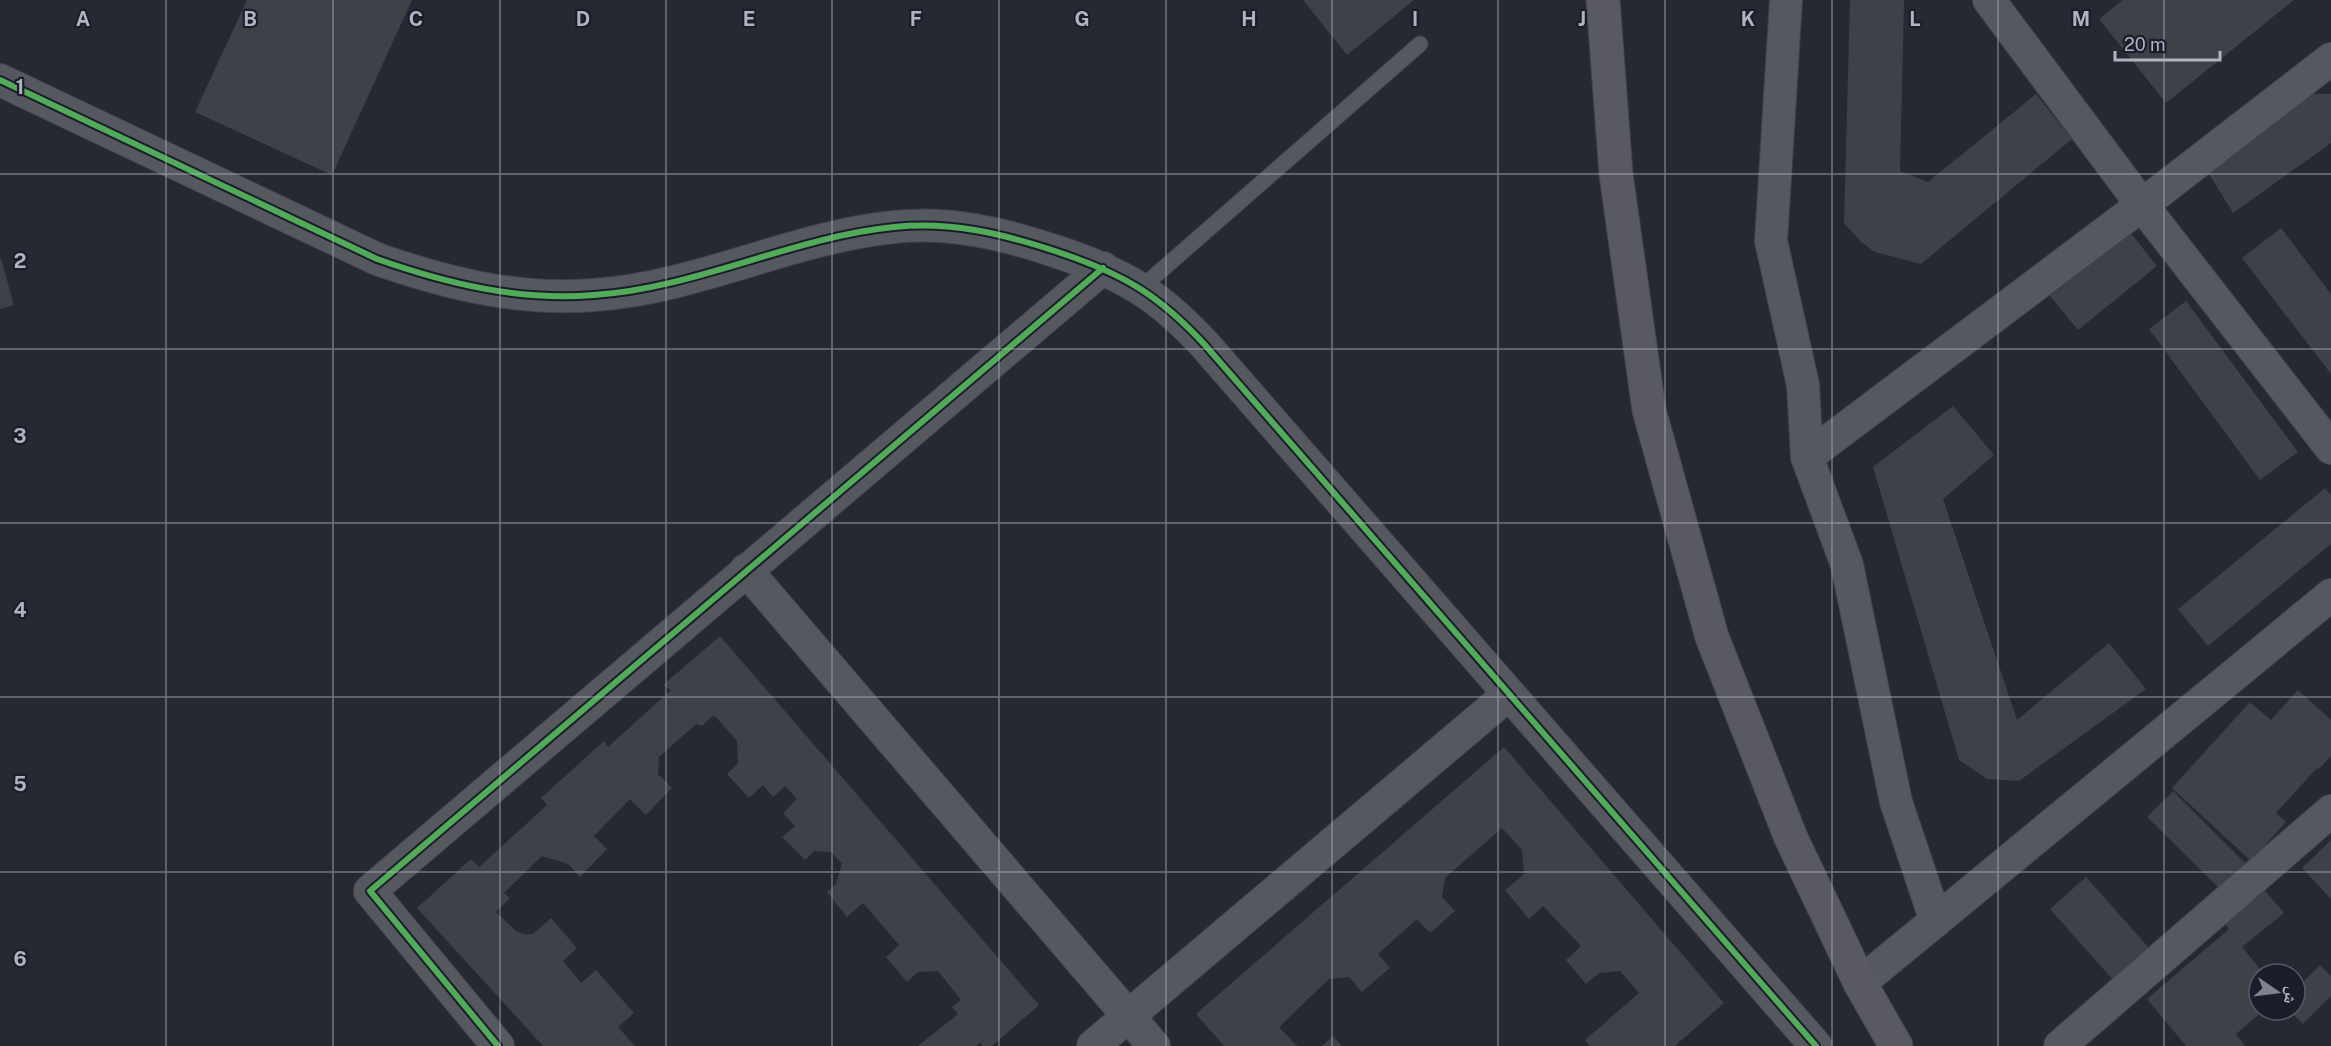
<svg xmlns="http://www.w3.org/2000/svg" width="2331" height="1046" font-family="'Public Sans','Noto Naskh Arabic',sans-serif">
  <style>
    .building { fill: #3f4148 }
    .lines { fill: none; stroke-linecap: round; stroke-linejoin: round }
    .service-casing { stroke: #42444a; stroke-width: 17 }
    .minor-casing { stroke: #42444a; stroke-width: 34 }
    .primary-casing { stroke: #44464e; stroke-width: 35 }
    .service { stroke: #565860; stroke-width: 15 }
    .minor { stroke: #565860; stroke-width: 32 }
    .primary { stroke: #595a61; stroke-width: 33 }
    .cycleway-casing { stroke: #1b1e2a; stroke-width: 10 }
    .cycleway { stroke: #51ab58; stroke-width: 6 }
    .grid { fill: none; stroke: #b0b3c2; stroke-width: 1.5; stroke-opacity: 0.55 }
    .grid-label { font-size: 20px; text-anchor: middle; font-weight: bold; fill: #b0b3c2; stroke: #1b1e2a; stroke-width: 4.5; stroke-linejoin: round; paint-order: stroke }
  </style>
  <rect width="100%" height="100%" fill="#262931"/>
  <g class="building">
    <polygon points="247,0 412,0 332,175 195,112"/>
    <polygon points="1303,0 1414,0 1347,55"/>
    <polygon points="1850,0 1904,0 1900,171 1928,182 2036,94 2072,139 1921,264 1875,252 1861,242 1844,223"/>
    <polygon points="2123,0 2294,0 2166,103 2099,19"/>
    <polygon points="2313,94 2331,94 2331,143 2233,213 2206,169"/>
    <polygon points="2281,228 2331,294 2331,374 2242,258"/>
    <polygon points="2129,231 2157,266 2078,330 2050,296"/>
    <polygon points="1,259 14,305 0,309 0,260"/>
    <polygon points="2186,301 2298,452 2260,480 2149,329"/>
    <polygon points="1953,406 1994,455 1943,499 2017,720 2109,643 2146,689 2019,781 1987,779 1959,760 1873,467"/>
    <polygon points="2325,488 2331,495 2331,544 2208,646 2178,609"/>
    <polygon points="720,636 1039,1005 992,1046 982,1046 981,1042 976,1046 918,1046 958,1014 952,1007 961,1000 938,971 918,972 907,982 886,957 899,945 863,903 847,917 827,892 836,884 842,863 831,852 814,851 805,860 782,837 795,826 783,813 797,799 785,786 773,797 763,785 749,798 727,774 738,763 737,741 714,715 702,726 696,724 659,757 658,774 672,788 646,815 630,799 594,836 607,849 580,877 568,864 542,856 504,893 510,898 496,912 516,931 524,934 533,934 551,918 577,948 563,961 581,983 596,970 634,1013 618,1027 635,1046 543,1046 417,908 471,859 479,867 547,805 541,798 604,741 608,747 671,690 663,685"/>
    <polygon points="2298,690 2331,720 2331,756 2319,769 2317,768 2276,813 2286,822 2251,861 2172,788 2250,702 2271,720"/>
    <polygon points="1504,747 1724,1003 1675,1046 1590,1046 1585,1040 1639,993 1620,971 1599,973 1586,984 1566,960 1581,946 1543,906 1529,919 1505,890 1524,874 1522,850 1502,828 1445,878 1442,897 1455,911 1430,933 1417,919 1378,954 1390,968 1362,992 1349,977 1329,979 1279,1027 1297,1046 1224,1046 1196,1014"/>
    <polygon points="2173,791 2246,864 2221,890 2147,817"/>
    <polygon points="2331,840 2331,899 2302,868"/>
    <polygon points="2086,877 2150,949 2114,981 2050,909"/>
    <polygon points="2260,885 2284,913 2242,947 2264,974 2259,974 2259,1010 2264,1010 2236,1034 2245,1046 2186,1046 2147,999 2229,929 2220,918"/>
    <polygon points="2320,965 2331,976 2331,996 2303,1024 2289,1010 2295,1010 2295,990"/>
    <polygon points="1333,1036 1342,1046 1322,1046"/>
  </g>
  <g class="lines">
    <defs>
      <polyline id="service" points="1141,288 1420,44"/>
      <g id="minor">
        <polyline points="1786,0 1771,241 1803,385 1807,457 1847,565 1896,802 1936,921"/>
        <polyline points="2331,59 2142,205 2331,448"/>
        <path d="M0 80 377 259C448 284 519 301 594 295 697 288 793 237 894 227 952 221 1004 234 1058 252 1123 274 1158 294 1205 345L1816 1046"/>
        <polyline points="1807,457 2142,205 1989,0"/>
        <polyline points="746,570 1154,1046"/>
        <polyline points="1860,983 2331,595"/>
        <polyline points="498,1046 370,891 1103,268"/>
        <polyline points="1093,1046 1509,694"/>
        <polyline points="2060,1046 2331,811"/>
      </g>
      <polyline id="primary" points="1603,0 1616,174 1649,410 1712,637 1791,838 1860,983 1896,1046"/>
    </defs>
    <use href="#service" class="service-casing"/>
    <use href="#minor" class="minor-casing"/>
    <use href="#primary" class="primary-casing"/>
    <use href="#service" class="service"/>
    <use href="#minor" class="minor"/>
    <use href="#primary" class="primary"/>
    <defs>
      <g id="cycleway">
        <path d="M0 80 377 259C448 284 519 301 594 295 697 288 793 237 894 227 952 221 1004 234 1058 252 1123 274 1158 294 1205 345L1816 1046"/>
        <polyline points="498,1046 370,891 1103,268"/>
      </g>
    </defs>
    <use href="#cycleway" class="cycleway-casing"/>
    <use href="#cycleway" class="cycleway"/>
  </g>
  <path class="grid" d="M166 0V1046M333 0V1046M500 0V1046M666 0V1046M832 0V1046M999 0V1046M1166 0V1046M1332 0V1046M1498 0V1046M1665 0V1046M1832 0V1046M1998 0V1046M2164 0V1046M0 174H2331M0 349H2331M0 523H2331M0 697H2331M0 872H2331"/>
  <g class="grid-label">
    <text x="83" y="26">A</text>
    <text x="250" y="26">B</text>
    <text x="416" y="26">C</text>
    <text x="583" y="26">D</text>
    <text x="749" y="26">E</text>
    <text x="916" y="26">F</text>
    <text x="1082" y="26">G</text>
    <text x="1249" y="26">H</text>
    <text x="1415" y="26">I</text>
    <text x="1582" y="26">J</text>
    <text x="1748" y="26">K</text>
    <text x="1915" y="26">L</text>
    <text x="2081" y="26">M</text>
    <text x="20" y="94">1</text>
    <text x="20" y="268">2</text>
    <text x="20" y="443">3</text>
    <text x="20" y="617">4</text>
    <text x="20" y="791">5</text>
    <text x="20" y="966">6</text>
  </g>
  <g transform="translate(2277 992) rotate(104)"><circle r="28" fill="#1b1e2a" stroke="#575a67" stroke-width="1.5"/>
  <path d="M0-4.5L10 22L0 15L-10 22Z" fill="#80838f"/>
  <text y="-9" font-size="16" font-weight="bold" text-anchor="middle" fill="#b0b3c2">ش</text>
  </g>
  <path d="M2115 51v9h105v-9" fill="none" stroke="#b0b3c2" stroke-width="3"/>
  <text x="2124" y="51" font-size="18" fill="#b0b3c2" stroke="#1b1e2a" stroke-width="4.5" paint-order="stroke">20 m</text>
</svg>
